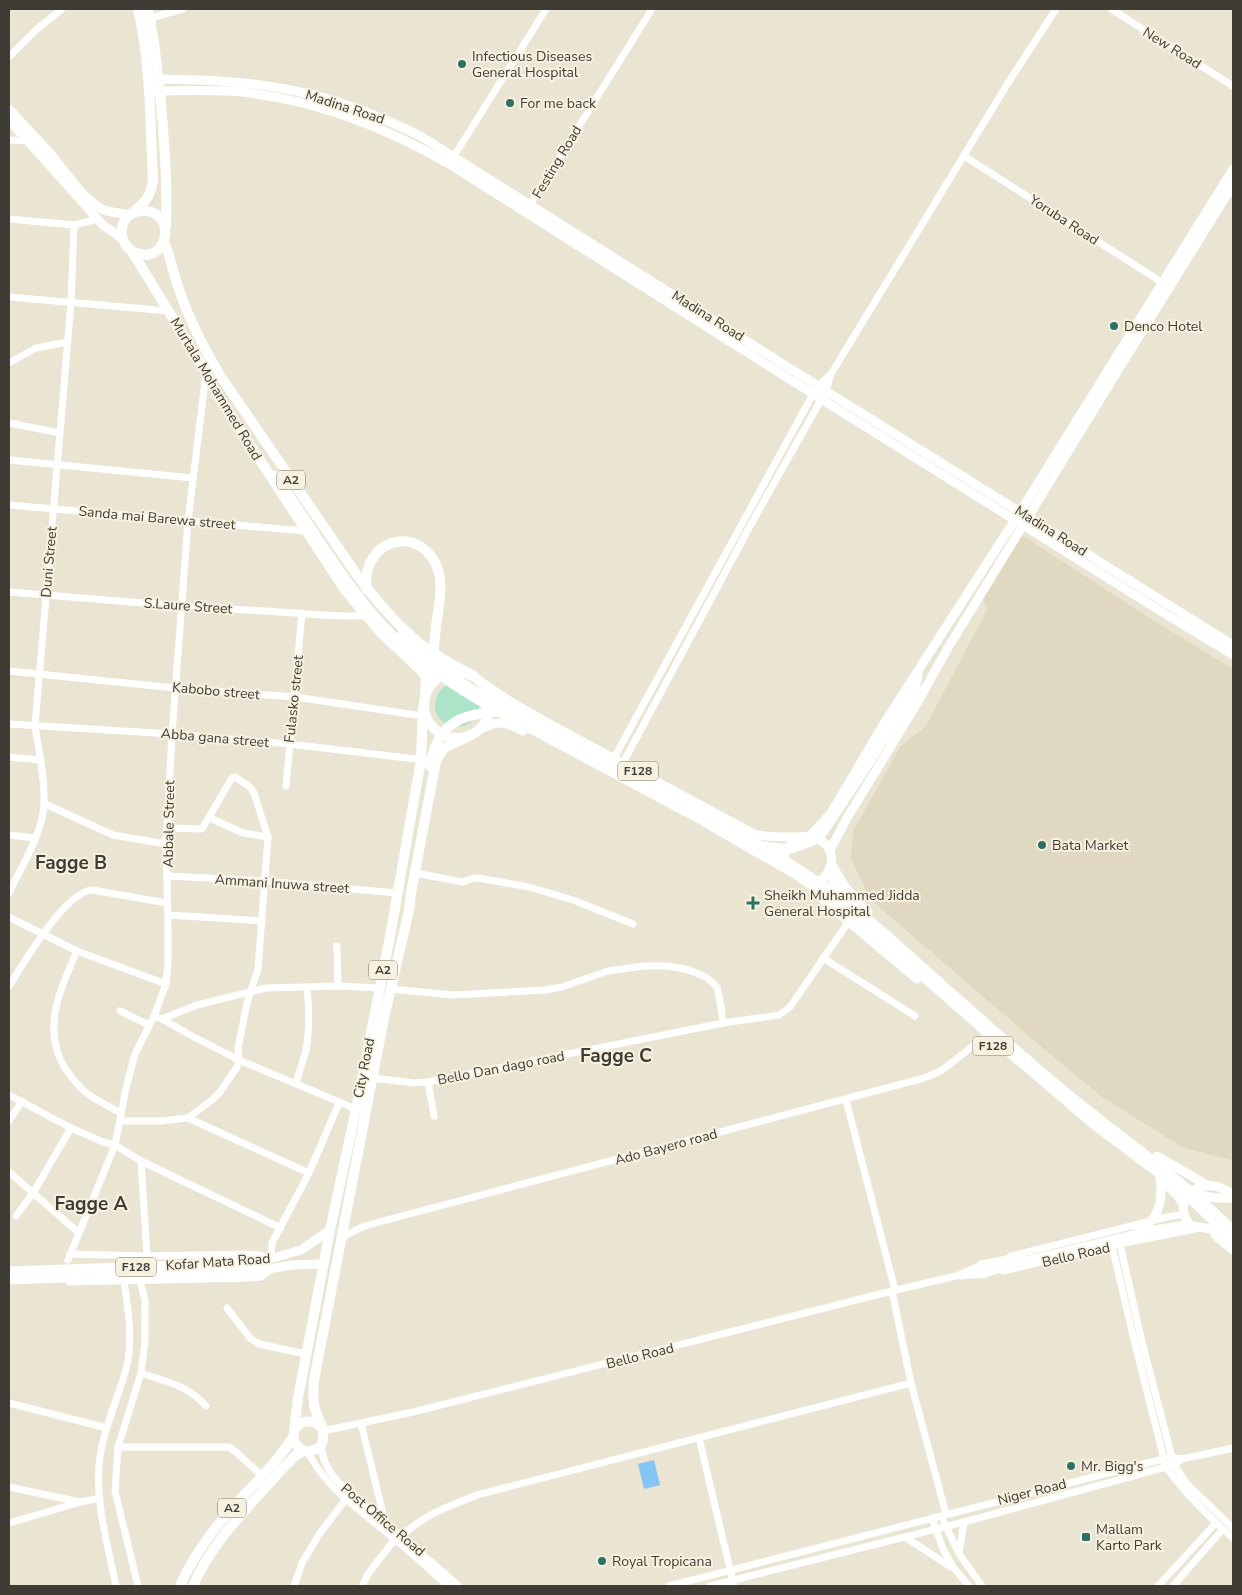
<svg xmlns="http://www.w3.org/2000/svg" width="1242" height="1595" font-family="'Nunito Sans',sans-serif">
  <style>
    .built { fill: #e0d8c0 }
    .green { fill: #ace3c9 }
    .water { fill: #85c5f6 }
    .lines { fill: none; stroke-linecap: round; stroke-linejoin: round }
    .minor { stroke: #fff; stroke-width: 7 }
    .major { stroke: #fff; stroke-width: 9 }
    .highway { stroke: #fff; stroke-width: 10 }
    .poi-dot { fill: #2e7164; stroke: #f7f2e0; stroke-width: 2 }
    .labels { text-anchor: middle; dominant-baseline: central; stroke-width: 4; stroke-linejoin: round; paint-order: stroke }
    .shield { fill: #f7f2e0; stroke: #767368; stroke-width: 1 }
    .shield-label { font-size: 12px; font-weight: bold; fill: #3e3c35 }
    .street-label { font-size: 14px; fill: #3e3c35; stroke: #f7f2e0 }
    .poi-label { font-size: 14px; fill: #3e3c35; stroke: #f7f2e0; text-anchor: start }
    .district-label { font-size: 19px; font-weight: bold; fill: #3e3c35; stroke: #f7f2e0 }
  </style>
  <rect width="100%" height="100%" fill="#eae4d3"/>
  <polygon class="built" points="1022,535 1151,619 1233,669 1233,1161 1182,1147 1102,1097 1031,1038 871,900 851,859 853,831 901,746 926,726 987,610 983,599"/>
  <path class="green" d="M454 682 480 701C478 743 424 727 437 697 440 688 446 685 454 682Z"/>
  <polygon class="water" points="654,1460 660,1485 644,1489 638,1464"/>
  <g class="lines">
    <g class="minor">
      <polyline points="1111,9 1233,86"/>
      <polyline points="150,18 183,9"/>
      <polyline points="9,57 36,30 62,9"/>
      <polyline points="9,140 27,141"/>
      <polyline points="964,156 1163,283"/>
      <polyline points="451,161 546,9"/>
      <polyline points="528,208 652,9"/>
      <polyline points="9,219 74,225 98,219"/>
      <polyline points="9,297 169,311"/>
      <polyline points="9,363 36,348 68,342"/>
      <polyline points="831,374 1008,83 1056,9"/>
      <polyline points="9,423 60,433"/>
      <polyline points="9,460 193,478"/>
      <polyline points="9,505 305,531"/>
      <path d="M9 592C94 599 179 607 264 611 298 613 332 617 367 616"/>
      <polyline points="9,671 175,688 295,697 423,716"/>
      <polyline points="9,724 172,734 289,744 424,760"/>
      <polyline points="9,757 40,760"/>
      <polyline points="614,758 813,394 818,386 831,374 826,391 755,517 623,763"/>
      <polyline points="286,786 302,613"/>
      <polyline points="45,804 113,835 166,844"/>
      <polyline points="210,818 243,833 268,837"/>
      <polyline points="9,835 35,838"/>
      <polyline points="415,873 463,882 474,878 478,878 529,887 573,900 633,924"/>
      <polyline points="167,876 265,881 397,893"/>
      <path d="M9 893C21 868 44 830 44 803 45 778 39 751 35 726L71 303 74 225"/>
      <polyline points="168,915 262,921"/>
      <polyline points="9,917 77,951 166,984"/>
      <polyline points="337,946 338,986"/>
      <path d="M77 951C60 990 40 1031 67 1071 72 1078 78 1086 85 1092 96 1100 109 1107 121 1113"/>
      <polyline points="823,958 915,1016"/>
      <path d="M9 986C24 963 65 892 92 890L167 903"/>
      <polyline points="391,989 453,995 545,990 562,987 608,971 643,966 668,966 689,970 706,977 717,987 721,1007 723,1023"/>
      <polyline points="120,1011 149,1025"/>
      <polyline points="154,1016 162,1019 192,1036 239,1060 356,1109"/>
      <polyline points="162,1019 197,1005 266,988 338,986 380,988"/>
      <polyline points="372,1078 414,1083 428,1082 723,1023 779,1015 790,1007 849,921"/>
      <polyline points="428,1082 434,1116"/>
      <path d="M296 1084C299 1072 303 1061 306 1050 310 1029 309 1007 307 987"/>
      <polyline points="9,1095 71,1128 103,1142 115,1145 141,1161 281,1228"/>
      <polyline points="846,1100 895,1290"/>
      <polyline points="188,1118 309,1173"/>
      <polyline points="9,1121 22,1101"/>
      <polyline points="120,1121 162,1121 188,1118 212,1100 220,1092 237,1067 239,1060 238,1048 247,1003 258,969 268,837 254,793 250,787 235,777 232,778 202,829 167,828"/>
      <polyline points="141,1161 147,1256"/>
      <polyline points="9,1172 79,1233"/>
      <polyline points="16,1216 33,1193 71,1128"/>
      <polyline points="340,1238 362,1227 383,1221 924,1078 941,1071 983,1038"/>
      <polyline points="1120,1244 1142,1342 1174,1465 1187,1484 1233,1528"/>
      <path d="M1112 1246 1135 1344 1166 1467C1185 1494 1209 1517 1233 1538"/>
      <polyline points="70,1254 147,1256 248,1254 260,1255 271,1259 272,1243 309,1173 339,1103"/>
      <polyline points="1011,1256 1167,1217 1184,1214"/>
      <polyline points="68,1260 115,1145 126,1088 135,1054 154,1016 166,984 168,962 168,925 166,844 172,734 188,521 206,373"/>
      <polyline points="1003,1271 1120,1244 1195,1229"/>
      <polyline points="961,1276 985,1274"/>
      <polyline points="69,1282 252,1278 261,1277 271,1270"/>
      <polyline points="892,1291 911,1383 946,1514"/>
      <polyline points="227,1308 250,1338 259,1344 306,1354"/>
      <path d="M141 1373C167 1382 187 1385 206 1406"/>
      <polyline points="9,1403 107,1428"/>
      <polyline points="361,1423 385,1522"/>
      <polyline points="323,1431 413,1412 892,1291 956,1276 984,1264"/>
      <polyline points="699,1438 734,1586"/>
      <path d="M321 1445C322 1460 328 1471 338 1482L459 1586"/>
      <polyline points="118,1447 229,1447 235,1451 262,1476"/>
      <path d="M308 1452C326 1489 363 1512 393 1538 412 1553 430 1570 448 1586"/>
      <polyline points="9,1487 80,1502"/>
      <polyline points="932,1518 943,1549 953,1567 969,1586"/>
      <polyline points="944,1522 959,1554 982,1586"/>
      <polyline points="9,1523 81,1502 100,1498"/>
      <path d="M402 1536C422 1516 451 1505 477 1495L911 1383"/>
      <polyline points="905,1537 951,1567"/>
      <polyline points="959,1554 964,1522"/>
      <path d="M116 1586C108 1547 96 1505 99 1465 102 1430 119 1398 127 1365 133 1337 128 1309 124 1281"/>
      <polyline points="138,1586 115,1491 118,1447 141,1373 145,1342 145,1301 140,1281"/>
      <polyline points="294,1586 302,1563 320,1533 346,1499"/>
      <polyline points="362,1586 368,1574 395,1539"/>
      <polyline points="669,1586 1163,1459 1171,1457 1182,1459 1233,1448"/>
      <polyline points="710,1586 964,1522 1166,1467 1174,1465 1182,1459"/>
      <polyline points="1158,1586 1216,1523"/>
      <polyline points="1173,1586 1223,1529"/>
    </g>
    <g class="major">
      <path d="M152 79C193 80 233 80 274 87 326 95 375 113 422 137L818 386 1233 645"/>
      <path d="M154 91C186 91 218 89 249 93 321 102 387 128 449 164L821 399 1167 615 1233 655"/>
      <path d="M9 109C23 124 37 139 51 154 65 171 83 200 104 210 112 213 122 213 131 215"/>
      <polyline points="9,120 103,225 123,239"/>
      <path d="M275 475C319 536 354 603 411 653 438 676 468 695 499 712L701 820 756 852 795 874 839 905 871 931 1012 1055 1094 1125 1182 1191 1233 1240"/>
      <path d="M402 634 439 666 470 688 760 845C788 862 816 879 843 899 872 920 899 946 926 970 969 1008 1011 1046 1055 1083 1114 1133 1178 1175 1233 1230"/>
      <path d="M481 682 511 702 544 721 754 834C766 837 777 837 789 837 798 837 808 835 816 838 839 847 835 876 814 884"/>
      <path d="M479 730C498 720 504 721 523 731"/>
      <polyline points="810,836 831,813 883,725 1020,512 1233,169"/>
      <polyline points="764,846 791,849 813,841 822,834 860,777 910,699 916,686 918,674"/>
      <polyline points="830,850 847,818 916,705 949,646 1120,367 1233,185"/>
      <path d="M784 865C783 850 789 842 802 837"/>
      <polyline points="832,865 846,888 868,912"/>
      <polyline points="829,869 833,881 841,895"/>
      <polyline points="822,899 917,979"/>
      <polyline points="1157,1156 1207,1185"/>
      <polyline points="1166,1185 1176,1194 1184,1205"/>
      <polyline points="1196,1194 1215,1198 1233,1198"/>
      <path d="M1193 1228C1165 1201 1203 1170 1233 1195"/>
      <path d="M1138 1230C1160 1221 1163 1199 1160 1178"/>
      <polyline points="1215,1235 1233,1250"/>
      <polyline points="981,1265 1018,1258"/>
      <polyline points="9,1271 150,1266 263,1261 301,1250 330,1230"/>
      <polyline points="981,1274 1025,1261 1149,1231 1186,1225 1224,1231"/>
      <polyline points="9,1280 263,1270 292,1265 324,1264"/>
    </g>
    <g class="highway">
      <path d="M148 9C157 53 161 97 164 142 166 170 167 198 166 226"/>
      <path d="M135 212C179 202 171 266 136 253 123 248 118 232 125 220 130 213 139 208 145 201 150 195 152 188 153 180 150 123 151 64 138 9"/>
      <path d="M164 242C170 255 172 269 177 283 187 316 203 347 221 377L357 575C375 599 395 623 418 642 435 656 455 666 474 676"/>
      <polyline points="131,250 206,372 218,396 345,590 381,633 423,672 426,678 425,693"/>
      <path d="M366 589C362 534 426 524 439 573 443 590 438 609 436 627 434 646 432 665 430 684"/>
      <circle cx="457" cy="705" r="33"/>
      <path d="M423 707 421 760 391 931 356 1109 330 1230 298 1398 293 1440 299 1448 308 1452 319 1448C330 1434 317 1419 314 1405 313 1397 313 1389 314 1380L384 1018 409 910 411 893 436 761 444 748 469 736"/>
      <path d="M430 766C437 725 459 713 499 712"/>
      <path d="M295 1429C302 1419 313 1419 322 1428"/>
      <path d="M180 1586C195 1551 220 1521 246 1493 263 1475 280 1458 293 1437"/>
      <path d="M193 1586C213 1539 251 1505 284 1467L295 1456 304 1451"/>
    </g>
  </g>
  <g class="poi-dot">
    <circle cx="462" cy="64" r="5"/>
    <circle cx="510" cy="103" r="5"/>
    <circle cx="1114" cy="326" r="5"/>
    <circle cx="1042" cy="845" r="5"/>
    <path d="M750.5 895.5h5v5h5v5h-5v5h-5v-5h-5v-5h5z"/>
    <circle cx="1071" cy="1466" r="5"/>
    <rect x="1081" y="1532" width="10" height="10" rx="2.5"/>
    <circle cx="602" cy="1561" r="5"/>
  </g>
  <g class="labels">
    <g class="shield">
      <rect x="277" y="470.5" width="28" height="19" rx="4"/>
      <rect x="618" y="761.5" width="40" height="19" rx="4"/>
      <rect x="369" y="960.5" width="28" height="19" rx="4"/>
      <rect x="973" y="1036.5" width="40" height="19" rx="4"/>
      <rect x="116" y="1257.5" width="40" height="19" rx="4"/>
      <rect x="218" y="1498.5" width="28" height="19" rx="4"/>
    </g>
    <g class="shield-label">
      <text x="291" y="480">A2</text>
      <text x="638" y="771">F128</text>
      <text x="383" y="970">A2</text>
      <text x="993" y="1046">F128</text>
      <text x="136" y="1267">F128</text>
      <text x="232" y="1508">A2</text>
    </g>
    <g class="street-label">
      <text transform="translate(1172 48) rotate(32)">New Road</text>
      <text transform="translate(345 107) rotate(18)">Madina Road</text>
      <text transform="translate(557 162) rotate(-59)">Festing Road</text>
      <text transform="translate(1064 220) rotate(33)">Yoruba Road</text>
      <text transform="translate(708 316) rotate(32)">Madina Road</text>
      <text transform="translate(216 389) rotate(59)">Murtala Mohammed Road</text>
      <text transform="translate(157 518) rotate(5)">Sanda mai Barewa street</text>
      <text transform="translate(1051 531) rotate(32)">Madina Road</text>
      <text transform="translate(49 562) rotate(-85)">Duni Street</text>
      <text transform="translate(188 606) rotate(4)">S.Laure Street</text>
      <text transform="translate(216 691) rotate(5)">Kabobo street</text>
      <text transform="translate(294 699) rotate(-84)">Fulasko street</text>
      <text transform="translate(215 738) rotate(5)">Abba gana street</text>
      <text transform="translate(169 824) rotate(-89)">Abbale Street</text>
      <text transform="translate(282 884) rotate(4)">Ammani Inuwa street</text>
      <text transform="translate(364 1068) rotate(-79)">City Road</text>
      <text transform="translate(501 1068) rotate(-11)">Bello Dan dago road</text>
      <text transform="translate(666 1147) rotate(-15)">Ado Bayero road</text>
      <text transform="translate(1076 1255) rotate(-13)">Bello Road</text>
      <text transform="translate(218 1262) rotate(-4)">Kofar Mata Road</text>
      <text transform="translate(640 1356) rotate(-14)">Bello Road</text>
      <text transform="translate(1032 1492) rotate(-14)">Niger Road</text>
      <text transform="translate(383 1520) rotate(40)">Post Office Road</text>
    </g>
    <g class="poi-label">
      <text x="472" y="56">Infectious Diseases<tspan x="472" dy="16">General Hospital</tspan></text>
      <text x="520" y="103">For me back</text>
      <text x="1124" y="326">Denco Hotel</text>
      <text x="1052" y="845">Bata Market</text>
      <text x="764" y="895">Sheikh Muhammed Jidda<tspan x="764" dy="16">General Hospital</tspan></text>
      <text x="1081" y="1466">Mr. Bigg's</text>
      <text x="1096" y="1529">Mallam<tspan x="1096" dy="16">Karto Park</tspan></text>
      <text x="612" y="1561">Royal Tropicana</text>
    </g>
    <g class="district-label">
      <text x="71" y="863">Fagge B</text>
      <text x="616" y="1056">Fagge C</text>
      <text x="91" y="1204">Fagge A</text>
    </g>
  </g>
  <rect width="1242" height="1595" fill="none" stroke="#3e3c35" stroke-width="20"/>
</svg>
